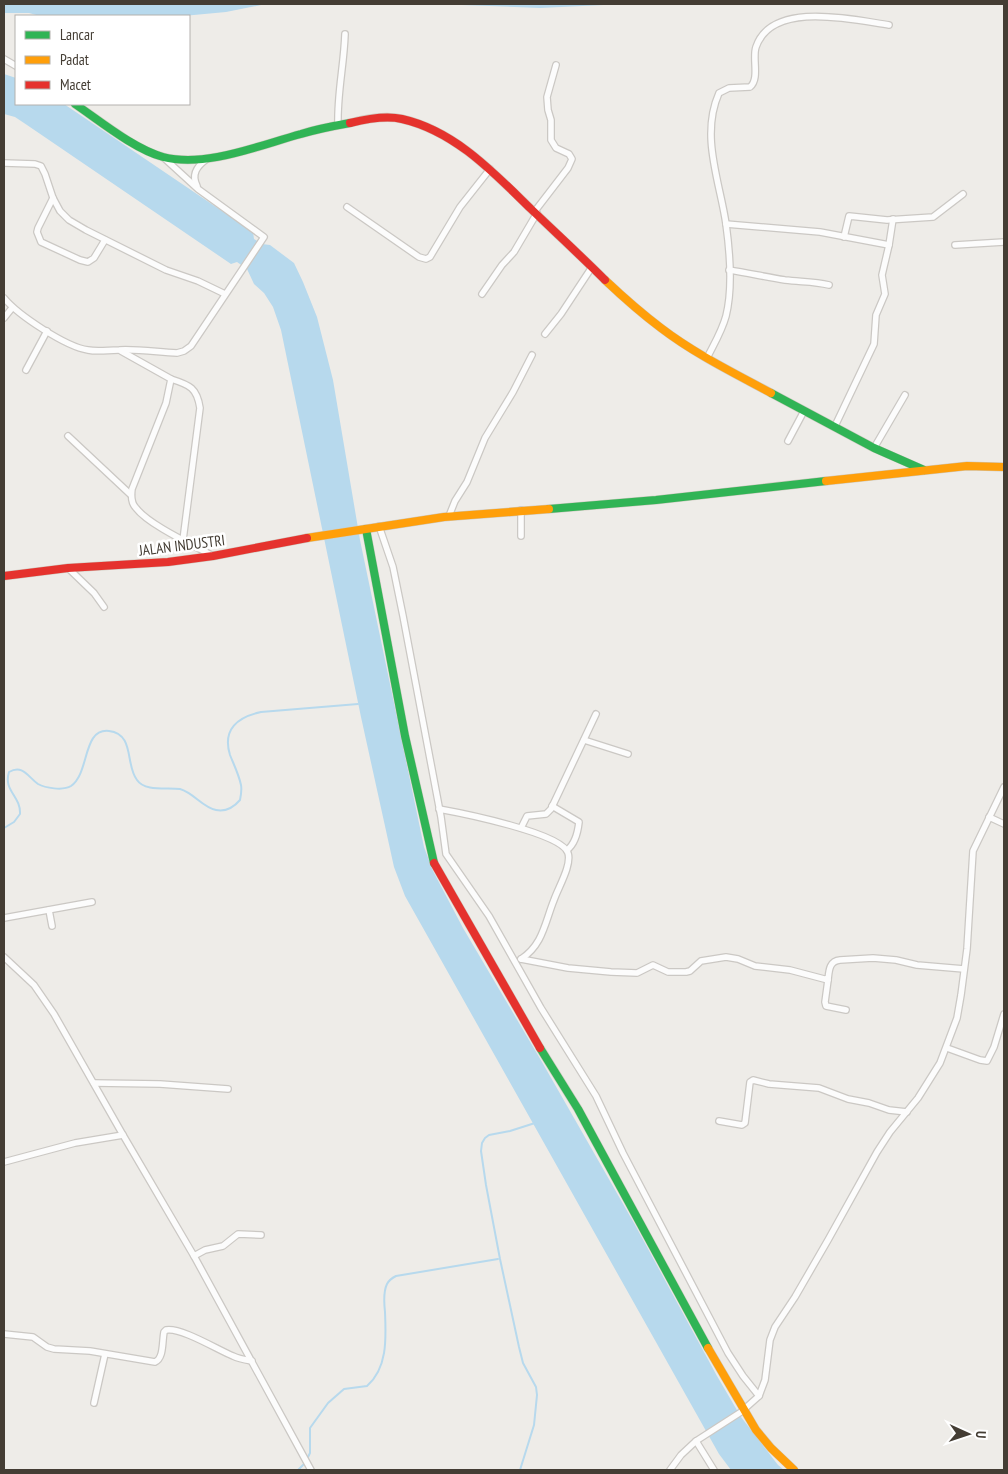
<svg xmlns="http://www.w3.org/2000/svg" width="1008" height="1474" font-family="'PT Sans Narrow',sans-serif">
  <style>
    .water { fill: #b7d9ed }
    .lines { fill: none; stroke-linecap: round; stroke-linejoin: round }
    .stream { stroke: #b7d9ed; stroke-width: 2 }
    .street-casing { stroke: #cbc8c4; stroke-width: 8 }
    .fast-casing { stroke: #cec9bf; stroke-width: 9 }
    .slow-casing { stroke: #cec9bf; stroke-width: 9 }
    .jam-casing { stroke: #cec9bf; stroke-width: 9 }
    .street { stroke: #fcfcfc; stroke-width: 5.5 }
    .fast { stroke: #30b455; stroke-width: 8 }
    .slow { stroke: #ff9f0a; stroke-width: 8 }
    .jam { stroke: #e5322d; stroke-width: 8 }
    .labels { text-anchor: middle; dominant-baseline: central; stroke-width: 5; stroke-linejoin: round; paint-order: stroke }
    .street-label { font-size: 15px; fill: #443d34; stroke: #fff }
  </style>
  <rect width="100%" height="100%" fill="#eeece8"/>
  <g class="water">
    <polygon points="4,4 266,4 226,12 183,16 40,16 29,13 4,13"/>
    <polygon points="434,4 625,4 540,8"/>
    <polygon points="4,74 16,78 16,104 64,104 253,232 254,239 262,244 270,245 294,263 303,282 317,317 333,380 360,540 424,847 433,871 463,928 542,1062 634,1223 717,1376 741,1417 778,1465 784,1470 731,1470 719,1454 405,896 394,867 361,717 281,330 273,307 264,293 254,284 247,269 237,262 231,264 27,125 15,117 4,114"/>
  </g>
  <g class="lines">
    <g class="stream">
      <path d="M4 828 14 822 20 814C21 796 3 791 9 772 23 764 28 777 38 784 45 788 63 791 71 786 90 773 82 728 109 731 135 734 125 765 137 780 145 792 168 787 180 789 194 793 202 807 216 810 226 812 234 807 240 800 241 795 242 790 241 785 239 775 234 765 230 755 222 729 238 717 261 712L358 704"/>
      <path d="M307 1459 310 1453V1428L328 1403 344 1389 367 1386C388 1368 386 1337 385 1312 384 1303 383 1292 387 1284 389 1280 392 1278 396 1276L498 1259"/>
      <polyline points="298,1470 305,1463"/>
      <polyline points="520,1470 534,1425 537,1395 536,1387 523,1363 519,1347 500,1259 486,1185 481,1151 482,1143 485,1138 489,1135 510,1131 535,1123"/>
    </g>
    <defs>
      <g id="street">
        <polyline points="4,59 16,66"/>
        <path d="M338 125C337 94 344 65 345 34"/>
        <polyline points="4,163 35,164 41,166 45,174 53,198 60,211 69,220 86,230 166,270 198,281 225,294"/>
        <path d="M197 186C191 174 197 166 207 159"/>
        <polyline points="53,198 38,228 37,232 41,242 80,260 88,262 94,258 105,240"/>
        <polyline points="347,207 419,257 426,259 430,257 460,207 490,169"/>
        <polyline points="535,211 568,168 572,159 569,154 556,148 551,140 551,120 548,110 547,97 556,65"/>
        <polyline points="726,224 820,232 889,245 882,275 885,294 876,315 874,344 835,426"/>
        <polyline points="844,237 849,216 887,220 933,217 963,194"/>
        <polyline points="889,245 893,219"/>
        <polyline points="955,245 1004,242"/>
        <path d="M729 270C748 273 766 277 785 280 800 282 814 281 829 285"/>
        <polyline points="482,294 502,265 514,252 537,213"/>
        <path d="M4 298C18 315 66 347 88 350 98 352 108 350 119 350 138 349 157 352 177 353L184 351 191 346 264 237 198 189 163 157"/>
        <polyline points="4,318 12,308"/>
        <polyline points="545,334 561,314 592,267"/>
        <path d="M121 351 171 379 166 403 132 489C131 496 131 503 136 508 149 525 193 545 213 556"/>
        <path d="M707 358C714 344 722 331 726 316 733 288 730 253 726 224 720 182 700 136 719 93L729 88 750 87C760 79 752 58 756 47 772 0 854 20 889 25"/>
        <polyline points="26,370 47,331"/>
        <path d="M171 379C190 385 197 388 200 408L183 540"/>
        <polyline points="68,436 131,495"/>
        <polyline points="788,441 804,411"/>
        <polyline points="874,448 905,395"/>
        <polyline points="521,510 521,536"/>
        <polyline points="449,516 455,501 467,482 485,438 513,392 532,355"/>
        <polyline points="379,526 393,567 403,616 441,817 446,854 489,916 541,1008 596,1096 623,1153 728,1353 743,1376 759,1396"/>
        <polyline points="68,568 94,593 104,607"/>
        <polyline points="584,740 628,754"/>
        <path d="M552 806 579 822C578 831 575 844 567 850"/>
        <path d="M439 809C461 813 562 833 568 853 572 865 558 888 554 900 545 922 543 945 521 959"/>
        <polyline points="989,817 1004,824"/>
        <polyline points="521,828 527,816 546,814 551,809 596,714"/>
        <polyline points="49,910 52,926"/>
        <polyline points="4,918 92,902"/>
        <polyline points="4,957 34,985 54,1014 123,1135 194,1256 311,1470"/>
        <path d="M521 959 568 968 611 972 637 973 653 965 668 972H686L690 971 701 961 726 957 738 959 755 966 790 970 828 980C829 971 829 961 840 960L873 958 896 960 917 965 964 969"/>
        <polyline points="828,980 825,1002 826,1006 846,1010"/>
        <polyline points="947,1048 980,1060 987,1061 994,1047 1004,1014"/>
        <polyline points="94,1083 160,1084 228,1089"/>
        <polyline points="719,1121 742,1125 745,1123 750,1082 753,1080 769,1084 819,1088 848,1099 869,1103 889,1110 907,1112"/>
        <polyline points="4,1162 75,1143 123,1135"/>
        <polyline points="194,1256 205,1250 223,1246 238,1234 261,1235"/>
        <path d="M4 1334 33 1337 47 1347 54 1349 90 1351 155 1362C164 1358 162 1342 164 1332L166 1330C181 1327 218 1350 233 1356 239 1359 246 1360 252 1361"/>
        <polyline points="94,1403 105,1354"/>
        <polyline points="696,1441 714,1470"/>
        <polyline points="670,1470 681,1455 696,1441 741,1412 759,1396 765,1380 770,1340 775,1327 795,1297 828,1240 877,1152 890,1132 918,1098 940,1063 957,1018 961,995 967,949 973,851 1004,787"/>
      </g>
      <g id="fast">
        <path d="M75 104C100 121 134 149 163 157 206 168 260 145 301 134 317 129 333 126 350 123"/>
        <polyline points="771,393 874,448 924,470"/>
        <polyline points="549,509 656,500 826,481"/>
        <polyline points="366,529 405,736 434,863"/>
        <polyline points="540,1048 578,1109 708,1348"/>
      </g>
      <g id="slow">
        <path d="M605 280C623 297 641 313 661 328 695 354 734 373 771 393"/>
        <polyline points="826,481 967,466 1004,467"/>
        <polyline points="307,538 444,517 549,509"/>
        <polyline points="708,1348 756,1430 771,1448 794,1470"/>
      </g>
      <g id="jam">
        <path d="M350 123C366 119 385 115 402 119 455 131 494 173 531 209 556 233 581 256 605 280"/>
        <polyline points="4,576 68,568 168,562 213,556 307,538"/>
        <polyline points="434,863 540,1048"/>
      </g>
    </defs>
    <use href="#street" class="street-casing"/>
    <use href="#fast" class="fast-casing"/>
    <use href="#slow" class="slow-casing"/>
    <use href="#jam" class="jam-casing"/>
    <use href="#street" class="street"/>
    <use href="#fast" class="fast"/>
    <use href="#slow" class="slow"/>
    <use href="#jam" class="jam"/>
  </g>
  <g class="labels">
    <g class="street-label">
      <text transform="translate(182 545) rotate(-7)">JALAN INDUSTRI</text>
    </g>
  </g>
  <rect width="1008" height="1474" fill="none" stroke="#443d34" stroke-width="10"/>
  <rect x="15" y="15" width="175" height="90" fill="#ffffff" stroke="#b4b1ae"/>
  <rect x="25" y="31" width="25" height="8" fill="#30b455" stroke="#b4b1ae"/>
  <text x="60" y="40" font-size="15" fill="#443d34">Lancar</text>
  <rect x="25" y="56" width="25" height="8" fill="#ff9f0a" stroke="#b4b1ae"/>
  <text x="60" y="65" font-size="15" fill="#443d34">Padat</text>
  <rect x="25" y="81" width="25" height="8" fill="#e5322d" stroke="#b4b1ae"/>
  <text x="60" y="90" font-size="15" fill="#443d34">Macet</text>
  <g transform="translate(968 1434) rotate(93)" stroke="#ffffff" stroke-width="4" paint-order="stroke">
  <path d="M0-4L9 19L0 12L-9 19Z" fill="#443d34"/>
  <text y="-8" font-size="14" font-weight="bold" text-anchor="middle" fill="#443d34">U</text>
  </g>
</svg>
